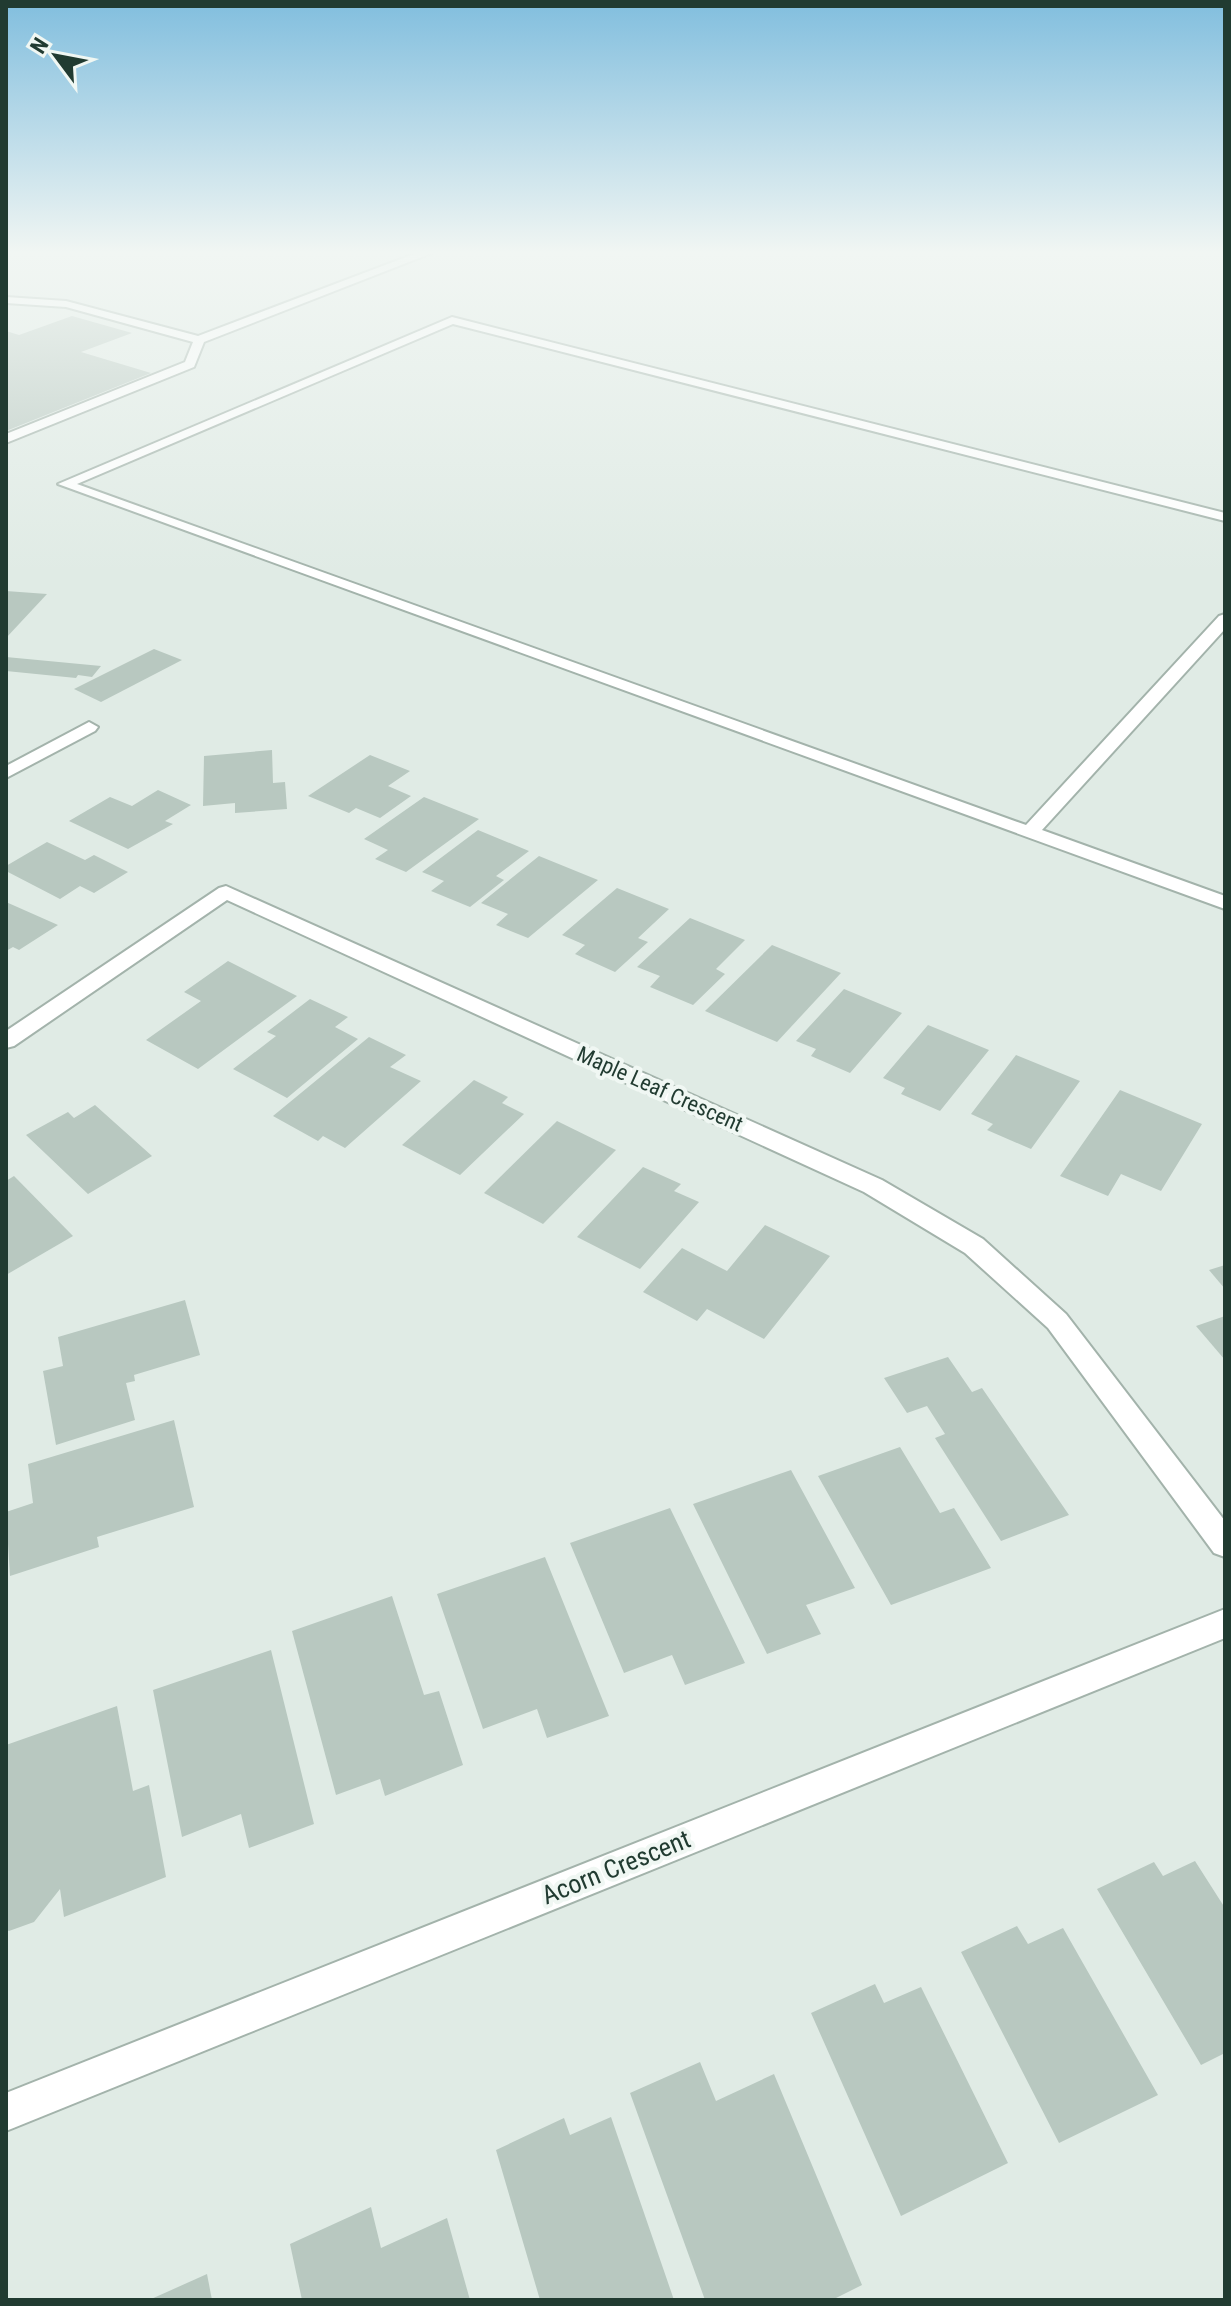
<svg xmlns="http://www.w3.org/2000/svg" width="1231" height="2306" font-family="'Roboto Condensed',sans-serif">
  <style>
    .building { fill: #b8c8c0 }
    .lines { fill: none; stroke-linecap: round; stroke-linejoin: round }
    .minor-casing { stroke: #a3b3ab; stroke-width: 4 }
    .minor { fill: #fff; fill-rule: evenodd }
    .labels { text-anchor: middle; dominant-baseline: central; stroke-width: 8; stroke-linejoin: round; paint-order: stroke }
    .street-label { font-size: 22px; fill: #213b31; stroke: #f0f7f3 }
    .near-street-label { font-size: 26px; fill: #213b31; stroke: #f0f7f3 }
  </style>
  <rect width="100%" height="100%" fill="#e0ebe5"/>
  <g class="building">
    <polygon points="72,316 132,333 81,352 151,373 6,431 6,331 19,335"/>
    <polygon points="6,591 47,594 6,638"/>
    <polygon points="154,649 182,660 101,702 74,689"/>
    <polygon points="6,657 101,666 92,677 78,675 76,678 6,671"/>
    <polygon points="272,750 273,783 285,782 287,809 235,813 235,803 203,806 204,756"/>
    <polygon points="370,755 410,771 388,786 411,796 380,818 356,808 349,813 308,796"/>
    <polygon points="158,790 191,805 165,821 173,824 128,849 69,821 110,797 132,806"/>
    <polygon points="424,797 479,819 406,872 375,859 388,850 364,839"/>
    <polygon points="478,830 529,851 496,876 504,880 470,907 431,891 444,881 422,872"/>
    <polygon points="47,842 85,860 94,855 128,872 94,893 80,886 60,899 6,871 6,866"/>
    <polygon points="539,856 598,880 528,938 496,925 508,914 481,903"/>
    <polygon points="617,888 669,909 638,938 648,942 615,972 575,954 585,945 562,935"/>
    <polygon points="6,902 58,925 19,950 13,947 6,951"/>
    <polygon points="690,918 745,940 716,969 725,974 693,1005 650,987 660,976 637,967"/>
    <polygon points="772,945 841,973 777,1042 705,1011"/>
    <polygon points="228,961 297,996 198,1069 146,1040 201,1001 184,992"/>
    <polygon points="844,989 902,1013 850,1073 811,1056 816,1049 796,1041"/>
    <polygon points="310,999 348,1017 335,1027 358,1039 287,1098 233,1069 276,1036 267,1032"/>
    <polygon points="928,1025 989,1050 940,1111 901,1094 905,1088 883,1078"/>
    <polygon points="369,1037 406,1055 390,1067 421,1081 345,1148 323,1136 318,1141 273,1116"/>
    <polygon points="1016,1055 1080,1081 1031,1149 987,1130 993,1124 971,1114"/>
    <polygon points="474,1080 508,1097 502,1103 524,1114 460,1175 402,1145"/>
    <polygon points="1120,1090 1202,1124 1161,1191 1121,1174 1108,1196 1060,1176"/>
    <polygon points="95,1105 152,1156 88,1194 26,1135 68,1112 74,1118"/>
    <polygon points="557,1121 616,1150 543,1224 484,1193"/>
    <polygon points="643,1167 681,1184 674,1191 699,1202 640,1269 577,1237"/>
    <polygon points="14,1176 73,1236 6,1275 6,1181"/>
    <polygon points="765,1225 830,1256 764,1339 707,1309 697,1321 643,1292 682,1248 727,1271"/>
    <polygon points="1225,1265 1225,1289 1209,1270"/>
    <polygon points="185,1300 200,1355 134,1375 135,1381 126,1383 135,1420 56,1445 43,1371 63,1366 58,1337"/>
    <polygon points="1225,1316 1225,1360 1196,1326"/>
    <polygon points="948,1357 972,1392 982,1388 1069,1515 1001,1541 935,1438 945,1434 927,1406 907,1413 884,1378"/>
    <polygon points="174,1420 194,1507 97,1537 99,1547 10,1576 6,1512 33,1503 28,1464"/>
    <polygon points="900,1447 940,1513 954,1508 991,1568 891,1605 818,1476"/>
    <polygon points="791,1470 855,1588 806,1605 821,1634 767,1654 693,1504"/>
    <polygon points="670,1508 745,1663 685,1685 672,1655 624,1673 570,1543"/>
    <polygon points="545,1557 609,1716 547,1738 537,1709 483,1729 437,1594"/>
    <polygon points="392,1596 424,1695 439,1691 463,1765 385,1796 380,1779 336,1795 292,1631"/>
    <polygon points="271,1650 314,1824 249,1848 241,1814 182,1837 153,1690"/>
    <polygon points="117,1706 133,1791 149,1785 166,1877 64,1917 60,1889 34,1922 9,1931 6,1930 6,1745"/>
    <polygon points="1195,1861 1225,1908 1225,2053 1201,2065 1097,1889 1154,1862 1163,1876"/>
    <polygon points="1017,1926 1028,1944 1063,1928 1158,2095 1059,2143 961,1952"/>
    <polygon points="875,1984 884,2003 921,1987 1008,2163 901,2216 811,2013"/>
    <polygon points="700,2062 716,2101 774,2074 862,2285 832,2300 705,2300 630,2093"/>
    <polygon points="611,2117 674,2300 540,2300 496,2150 564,2118 570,2135"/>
    <polygon points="371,2207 381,2248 447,2218 470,2300 302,2300 290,2244"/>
    <polygon points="207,2274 212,2300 149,2300"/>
  </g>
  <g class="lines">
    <defs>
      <g id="minor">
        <polygon points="422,251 437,251 204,342 194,367 6,443 6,434 185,362 193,342 66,307 6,303 6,297 66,301 198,336"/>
        <polygon points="452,317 1225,513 1225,521 453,324 77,484 1026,825 1219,616 1225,614 1225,629 1042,830 1225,896 1225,909 58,484"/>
        <polygon points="89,722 98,727 95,731 6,778 6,766"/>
        <polygon points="226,886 882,1180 983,1239 1066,1314 1225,1521 1225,1557 1214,1553 1048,1328 965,1253 864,1192 227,900 14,1046 6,1048 6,1031 219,888"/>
        <polygon points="1225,1609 1225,1638 6,2131 6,2093"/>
      </g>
    </defs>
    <use href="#minor" class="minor-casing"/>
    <use href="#minor" class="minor"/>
  </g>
  <linearGradient id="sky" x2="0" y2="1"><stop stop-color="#81bede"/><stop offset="0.44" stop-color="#f1f6f3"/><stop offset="1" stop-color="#f1f6f3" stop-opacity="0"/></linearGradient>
  <rect width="1231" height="574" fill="url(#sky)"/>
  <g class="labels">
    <g class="street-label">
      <text transform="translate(660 1089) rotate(24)">Maple Leaf Crescent</text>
    </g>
    <g class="near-street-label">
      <text transform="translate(616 1867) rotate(-22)">Acorn Crescent</text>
    </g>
  </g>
  <rect width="1231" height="2306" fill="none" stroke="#213b31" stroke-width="16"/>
  <g transform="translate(56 56) rotate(302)" stroke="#f0f7f3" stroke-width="6" paint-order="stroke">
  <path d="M0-6L14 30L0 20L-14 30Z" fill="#213b31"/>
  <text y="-12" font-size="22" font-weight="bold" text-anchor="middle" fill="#213b31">N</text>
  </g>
</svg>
